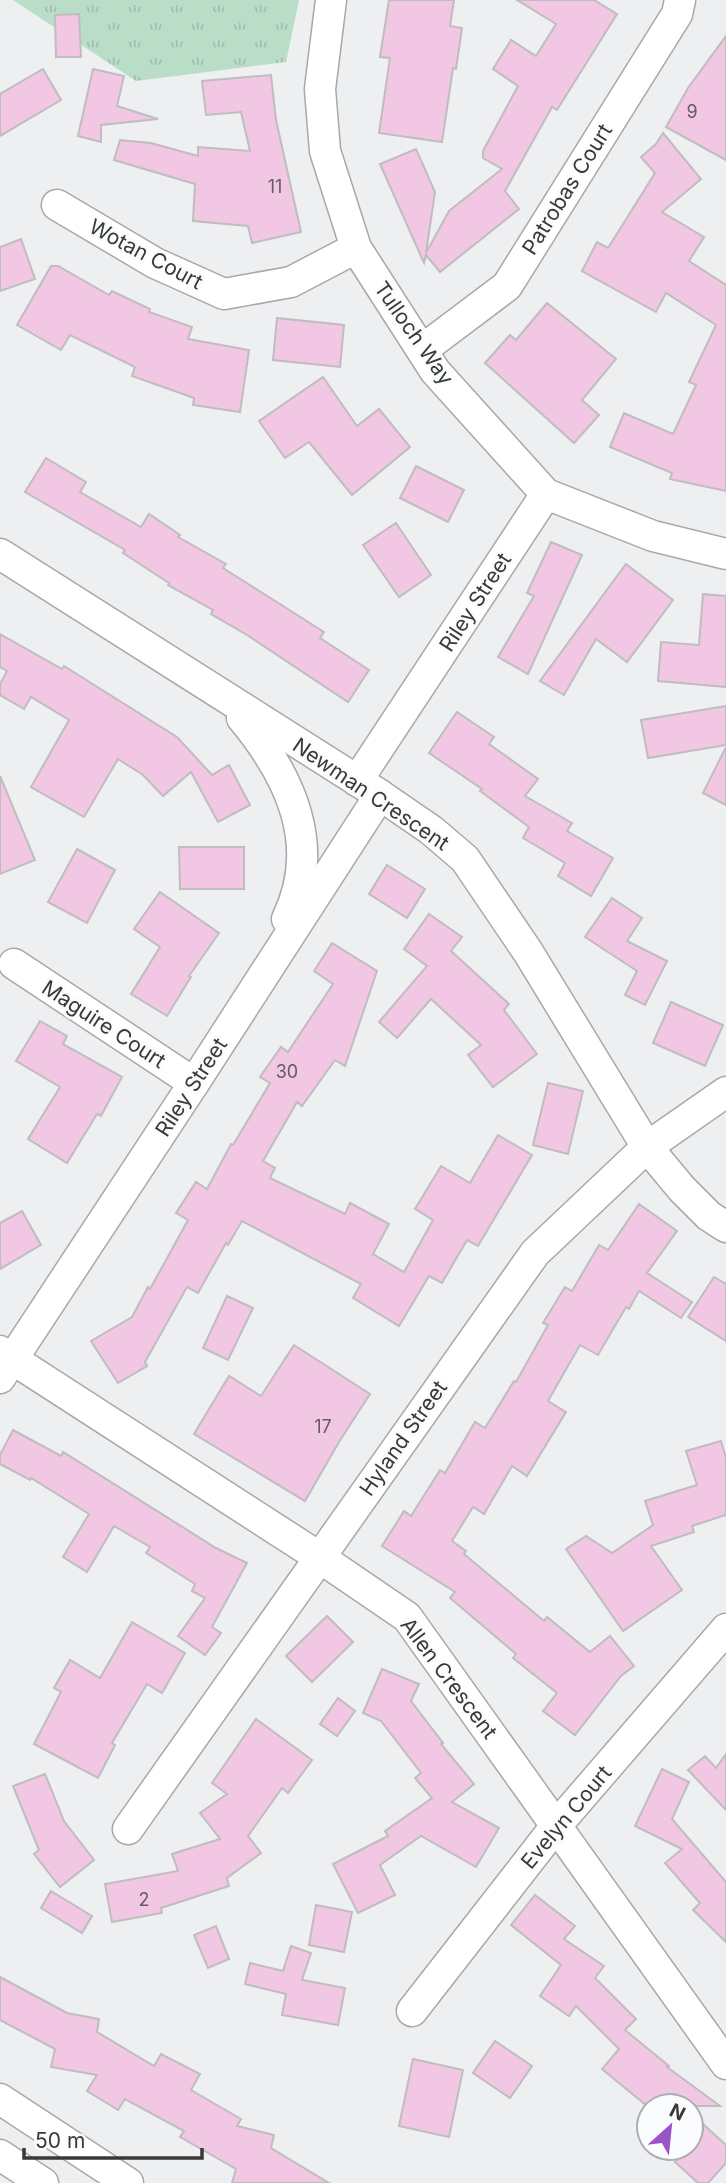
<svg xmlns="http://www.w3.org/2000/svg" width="726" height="2183" font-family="Inter,sans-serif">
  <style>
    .park { fill: url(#park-tufts) }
    .building { fill: #f1c7e3; stroke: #bfbdbe; stroke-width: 2 }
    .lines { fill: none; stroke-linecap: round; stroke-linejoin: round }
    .minor-casing { stroke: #a7a8aa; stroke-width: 33 }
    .minor { stroke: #fff; stroke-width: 30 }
    .labels { text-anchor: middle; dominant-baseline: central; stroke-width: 6; stroke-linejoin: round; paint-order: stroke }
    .number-label { font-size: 18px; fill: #665c64 }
    .street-label { font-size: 21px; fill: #383939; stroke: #fbfcfe }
  </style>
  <defs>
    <pattern id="park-tufts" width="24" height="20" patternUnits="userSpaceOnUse" patternTransform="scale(1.75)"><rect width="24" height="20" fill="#baddc8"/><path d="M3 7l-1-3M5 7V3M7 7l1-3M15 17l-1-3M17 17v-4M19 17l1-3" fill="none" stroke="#a1bead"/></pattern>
  </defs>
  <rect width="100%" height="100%" fill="#eeeff1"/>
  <polygon class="park" points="13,0 299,0 286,62 136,81"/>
  <g class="building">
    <polygon points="389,0 454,0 450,26 462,28 456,69 453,68 442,142 379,133 390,58 380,57"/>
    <polygon points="517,0 594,0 617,14 557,110 552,107 505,191 519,209 440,272 426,255 424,263 380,164 416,149 435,192 426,253 449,211 502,169 483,158 483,151 518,86 493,69 511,40 536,56 556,24"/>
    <polygon points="79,14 81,57 56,57 55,15"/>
    <polygon points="726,36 726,160 666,127 688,88"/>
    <polygon points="43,69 61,100 0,136 0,94"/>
    <polygon points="93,69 124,76 117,106 158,119 101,125 101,142 78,136"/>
    <polygon points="271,75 276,120 301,232 252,243 248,226 193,221 195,184 114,160 120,140 151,143 198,156 198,147 250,151 241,112 206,115 202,81"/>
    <polygon points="663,133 701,179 662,212 704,237 689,261 726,285 726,491 670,479 672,473 610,447 624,413 673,434 696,385 689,382 716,325 666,293 656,312 582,271 597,242 608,248 655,173 641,157 656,144"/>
    <polygon points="21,239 35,279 0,291 0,247"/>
    <polygon points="51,266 58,266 109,295 112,291 150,309 149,312 192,327 188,339 249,350 240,412 193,405 194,398 132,376 135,367 70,335 61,350 17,325"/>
    <polygon points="547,303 616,359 582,400 599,415 574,443 485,363 510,335 516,340"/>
    <polygon points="277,318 344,325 340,367 273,360"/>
    <polygon points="323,377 357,426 379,409 410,447 352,495 309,442 285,458 259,421"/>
    <polygon points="46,458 86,482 80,492 141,527 149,514 180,535 178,537 226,564 223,568 324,632 320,638 369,670 348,702 247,635 211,614 213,610 168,585 169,583 123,553 125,550 25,492"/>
    <polygon points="416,466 464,490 448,522 400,498"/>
    <polygon points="396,523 431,575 399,597 363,545"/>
    <polygon points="551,542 582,555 528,674 498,657 534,596 527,593"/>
    <polygon points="626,564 673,600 627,662 596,639 564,695 540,681"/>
    <polygon points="703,594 726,596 726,687 658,681 661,642 699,645"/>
    <polygon points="0,634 62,669 64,666 177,737 212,775 229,765 250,805 218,822 191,772 163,796 143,775 118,759 84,817 31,787 69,720 31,697 24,709 0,695 0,684 7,671 0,667"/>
    <polygon points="726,706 726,745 648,758 641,720"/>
    <polygon points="457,712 494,737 489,744 538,779 525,796 572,823 567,831 613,858 591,896 558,876 565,863 523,838 529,827 480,791 482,789 429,753"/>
    <polygon points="726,747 726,805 703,793"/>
    <polygon points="0,776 35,860 0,874"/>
    <polygon points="179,847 244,847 244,889 180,889"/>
    <polygon points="77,849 115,870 87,923 48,902"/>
    <polygon points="387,865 425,889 407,918 369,894"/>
    <polygon points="160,892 219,933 189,976 191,977 167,1016 131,994 160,947 134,929"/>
    <polygon points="612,898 642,918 627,941 667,961 645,1005 625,995 637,971 585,937"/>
    <polygon points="429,914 462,937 451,951 509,1004 504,1010 537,1054 493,1087 468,1055 481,1045 431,999 397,1038 379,1022 427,966 404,949"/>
    <polygon points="332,943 377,971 345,1066 335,1060 302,1106 297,1102 263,1161 275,1168 270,1178 345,1214 350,1203 389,1224 373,1254 404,1272 433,1220 415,1209 441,1166 470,1183 498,1135 532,1155 478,1246 467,1240 442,1283 429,1276 399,1326 353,1298 361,1284 242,1221 228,1245 226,1243 198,1293 187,1287 145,1362 147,1366 118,1383 91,1341 132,1317 148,1287 150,1289 188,1220 176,1213 196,1182 207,1189 231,1144 233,1145 270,1083 260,1077 281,1047 288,1052 333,984 314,971"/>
    <polygon points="671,1002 723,1025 705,1066 653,1043"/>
    <polygon points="40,1021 67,1036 63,1044 122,1077 101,1116 97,1114 67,1163 28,1139 60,1087 16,1061"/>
    <polygon points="548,1083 583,1091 568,1154 533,1145"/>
    <polygon points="639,1204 677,1231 647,1273 692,1302 681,1318 639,1291 629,1309 626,1307 598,1355 580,1345 548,1401 566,1412 527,1476 512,1466 484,1514 473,1507 452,1541 466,1551 464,1554 544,1621 547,1617 590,1652 610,1636 634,1666 621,1676 575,1735 543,1711 557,1693 513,1658 516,1654 450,1598 455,1592 382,1546 404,1511 411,1516 440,1470 445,1473 475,1422 485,1428 514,1381 516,1382 548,1325 543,1323 565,1287 572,1291 599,1245 608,1250"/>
    <polygon points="22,1211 41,1245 0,1269 0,1223"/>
    <polygon points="714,1277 726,1284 726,1341 688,1317"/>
    <polygon points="227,1296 253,1308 228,1360 203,1348"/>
    <polygon points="294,1345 370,1394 339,1442 305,1501 194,1434 229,1376 261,1396"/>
    <polygon points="13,1430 61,1456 63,1452 216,1548 247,1563 212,1627 221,1633 205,1655 178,1636 205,1598 192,1591 195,1584 146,1553 150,1547 114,1526 87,1572 63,1557 89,1514 31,1478 30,1480 0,1464 0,1455"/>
    <polygon points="721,1441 726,1458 726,1515 692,1526 694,1532 651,1546 682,1590 623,1631 566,1549 586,1536 612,1553 653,1525 645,1501 697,1485 686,1451"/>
    <polygon points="327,1616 353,1642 312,1682 286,1656"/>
    <polygon points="132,1622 185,1653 162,1693 147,1684 112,1743 115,1745 98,1778 34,1744 61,1692 54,1688 70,1660 100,1678"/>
    <polygon points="382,1669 419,1684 411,1701 443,1743 441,1744 474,1784 452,1802 499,1828 476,1867 421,1836 380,1865 395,1895 358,1913 333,1864 388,1836 385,1831 432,1798 415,1778 421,1773 381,1721 363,1713"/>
    <polygon points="338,1698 355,1711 337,1736 320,1724"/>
    <polygon points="256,1719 312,1760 288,1793 282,1788 248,1836 261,1853 227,1878 229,1886 161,1908 162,1913 112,1922 105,1884 178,1871 172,1854 220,1839 200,1813 227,1794 212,1783"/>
    <polygon points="726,1754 726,1810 688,1770 705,1756 716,1768"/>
    <polygon points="662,1769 689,1782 672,1819 726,1882 726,1942 693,1910 700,1903 665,1863 682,1849 635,1826"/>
    <polygon points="45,1774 64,1821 94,1860 60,1887 34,1854 39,1850 13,1786"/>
    <polygon points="51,1891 92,1916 82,1933 41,1908"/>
    <polygon points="535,1895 575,1926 564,1939 604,1966 595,1978 636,2019 625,2030 669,2066 667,2067 720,2106 647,2106 602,2069 619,2049 576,2006 569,2016 540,1996 561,1965 511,1925"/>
    <polygon points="316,1905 352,1912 344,1952 309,1945"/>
    <polygon points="216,1926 229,1959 208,1968 194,1935"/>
    <polygon points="291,1946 311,1953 302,1980 345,1988 338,2025 282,2015 286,1994 245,1984 250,1963 283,1971"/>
    <polygon points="0,1977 67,2013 99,2019 97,2032 154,2066 161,2054 200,2074 191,2090 241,2119 237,2126 274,2135 271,2148 329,2183 232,2183 236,2169 180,2137 184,2131 125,2099 118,2110 87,2091 97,2075 51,2067 55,2049 0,2020"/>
    <polygon points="495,2041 532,2066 510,2098 473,2073"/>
    <polygon points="413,2059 463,2070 449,2137 399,2126"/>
    <polygon points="691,2113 726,2145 726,2163 708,2183 698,2183 675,2162 687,2148 691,2148"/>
  </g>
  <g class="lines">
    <defs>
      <g id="minor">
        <polyline points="331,0 320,89 325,151 356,248 435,371 546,494 653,536 726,554"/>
        <polyline points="57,205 155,263 224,294 291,282 356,248"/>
        <polyline points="422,350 507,286 677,14 680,0"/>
        <polyline points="0,554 380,795 431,830 465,859 528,952 647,1147 682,1189 709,1216 726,1227"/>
        <path d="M242 718C290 776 323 845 287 919"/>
        <polyline points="357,781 546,494"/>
        <polyline points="14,964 194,1083"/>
        <polyline points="0,1351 319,1557 407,1617 726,2064"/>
        <polyline points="0,1378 194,1083 380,795"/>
        <polyline points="128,1829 535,1253 647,1147 726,1092"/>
        <polyline points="412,2011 556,1826 726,1629"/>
        <polyline points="0,2099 128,2183"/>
        <polyline points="0,2155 43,2183"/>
      </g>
    </defs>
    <use href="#minor" class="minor-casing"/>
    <use href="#minor" class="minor"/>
  </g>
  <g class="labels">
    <g class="number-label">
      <text x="692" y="111">9</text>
      <text x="275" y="186">11</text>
      <text x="287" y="1071">30</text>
      <text x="323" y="1426">17</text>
      <text x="144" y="1899">2</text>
    </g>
    <g class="street-label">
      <text transform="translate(567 189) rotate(-58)">Patrobas Court</text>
      <text transform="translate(146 254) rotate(28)">Wotan Court</text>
      <text transform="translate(414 333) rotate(55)">Tulloch Way</text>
      <text transform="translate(475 602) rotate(-57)">Riley Street</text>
      <text transform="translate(371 794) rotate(34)">Newman Crescent</text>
      <text transform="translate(104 1024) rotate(33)">Maguire Court</text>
      <text transform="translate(191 1087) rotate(-57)">Riley Street</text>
      <text transform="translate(403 1438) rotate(-55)">Hyland Street</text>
      <text transform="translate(449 1678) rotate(53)">Allen Crescent</text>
      <text transform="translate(566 1817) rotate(-50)">Evelyn Court</text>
    </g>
  </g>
  <g transform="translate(670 2127) rotate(27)"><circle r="33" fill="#fbfcfe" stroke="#adaeaf" stroke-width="2"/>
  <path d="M0-5L12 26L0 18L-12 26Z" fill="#9a54c8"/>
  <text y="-10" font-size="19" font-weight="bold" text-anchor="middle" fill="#383939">N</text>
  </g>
  <path d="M24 2148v10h178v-10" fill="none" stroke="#383939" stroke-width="3.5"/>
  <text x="35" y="2148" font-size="21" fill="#383939" stroke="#fbfcfe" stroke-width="5" paint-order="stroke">50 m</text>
</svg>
